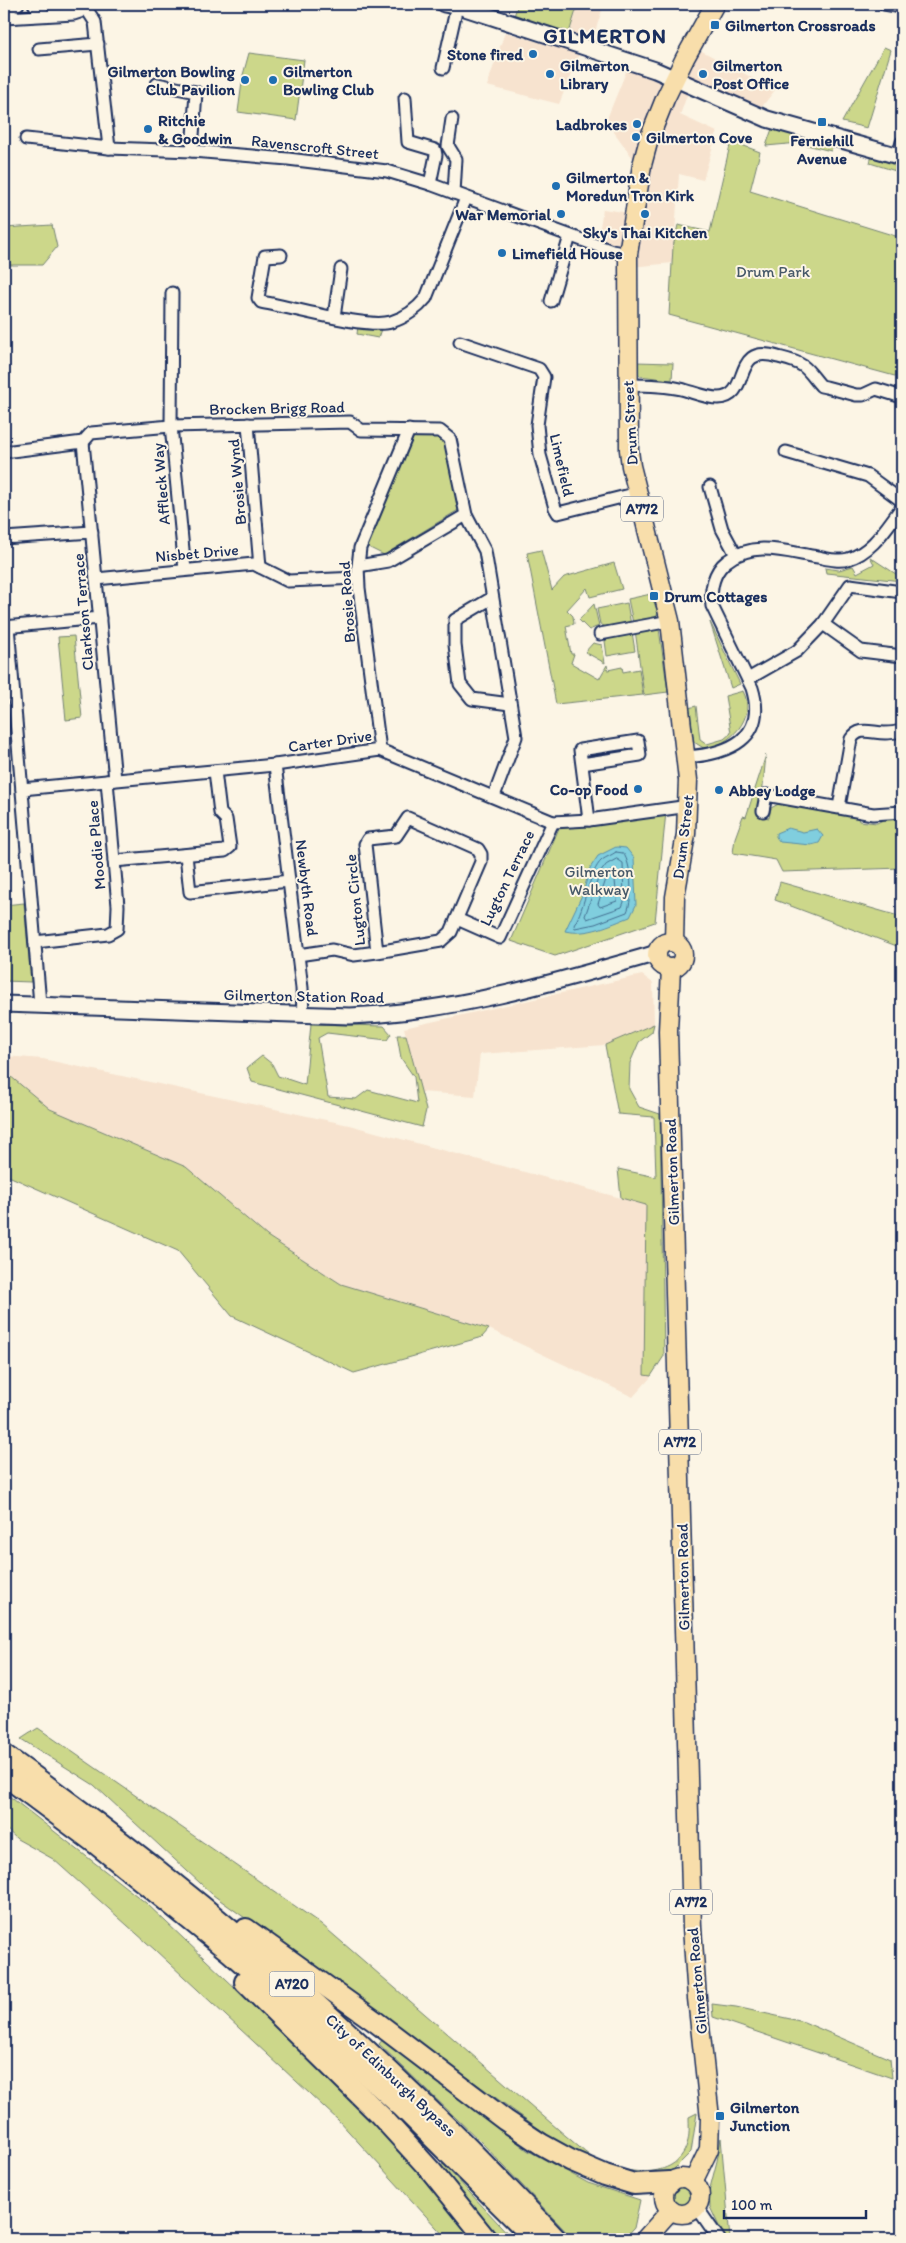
<svg xmlns="http://www.w3.org/2000/svg" width="906" height="2243" font-family="Itim,sans-serif">
  <style>
    .built { fill: #f7e3cf }
    .green { fill: #ccd78a; stroke: #748374 }
    .water { fill: #80cede; stroke: #588eab }
    .lines { fill: none; stroke-linecap: round; stroke-linejoin: round }
    .shore { stroke: #436f91; stroke-width: 1 }
    .stream { stroke: #588eab; stroke-width: 3 }
    .street-casing { stroke: #1b2f5e; stroke-width: 15 }
    .secondary-casing { stroke: #1b2f5e; stroke-width: 19 }
    .primary-casing { stroke: #1b2f5e; stroke-width: 21 }
    .highway-casing { stroke: #1b2f5e; stroke-width: 24 }
    .street { stroke: #fcf5e5; stroke-width: 11 }
    .secondary { stroke: #fcf5e5; stroke-width: 15 }
    .primary { stroke: #f8deab; stroke-width: 18 }
    .highway { stroke: #f8deab; stroke-width: 20 }
    .poi-dot { fill: #1f6fb2; stroke: #fcf5e5; stroke-width: 2 }
    .labels { text-anchor: middle; dominant-baseline: central; stroke-width: 4; stroke-linejoin: round; paint-order: stroke }
    .shield { fill: #fcf5e5; stroke: #5e6a86; stroke-width: 1 }
    .shield-label { font-size: 15px; font-weight: bold; fill: #1b2f5e }
    .poi-label { font-size: 16px; font-weight: bold; fill: #1b2f5e; stroke: #fcf5e5; text-anchor: start }
    .street-label { font-size: 16px; fill: #1b2f5e; stroke: #fcf5e5 }
    .park-label { font-size: 16px; fill: #475969; stroke: #fcf5e5 }
    .district-label { font-size: 21px; font-weight: bold; letter-spacing: 1px; fill: #1b2f5e; stroke: #fcf5e5 }
  </style>
  <rect width="100%" height="100%" fill="#fcf5e5"/>
  <filter id="ink" filterUnits="userSpaceOnUse"><feTurbulence type="fractalNoise" baseFrequency=".02" numOctaves="2"/><feDisplacementMap in="SourceGraphic" scale="10" xChannelSelector="R" yChannelSelector="G"/><feConvolveMatrix kernelMatrix="1 2 1 2 8 2 1 2 1" color-interpolation-filters="sRGB"/></filter>
  <g filter="url(#ink)">
    <g class="built">
      <polygon points="578,4 604,4 592,41 569,33"/>
      <polygon points="505,32 579,54 559,104 487,86"/>
      <polygon points="685,42 775,90 757,113 692,81 680,115 717,132 703,180 679,174 673,263 631,267 596,251 603,209 630,213 631,174 635,161 606,121 628,67 663,82"/>
      <polygon points="642,975 653,983 654,1024 605,1045 480,1054 475,1096 421,1092 404,1028"/>
      <polygon points="4,1056 43,1059 349,1125 647,1205 651,1377 633,1397 489,1329 341,1284 267,1236 186,1167 50,1109 4,1071"/>
    </g>
    <g class="green">
      <path d="M42 4H82C72 11 51 13 42 4Z"/>
      <polygon points="518,4 578,4 569,33 514,16"/>
      <polygon points="884,47 891,50 867,128 842,122"/>
      <polygon points="249,53 304,60 296,120 238,112 243,75"/>
      <polygon points="773,126 832,143 831,151 799,143 766,146"/>
      <polygon points="731,141 760,152 750,191 902,238 902,378 669,315 673,247 678,225 710,232"/>
      <polygon points="872,155 894,165 899,172 870,163"/>
      <polygon points="52,225 57,247 42,265 4,265 4,228"/>
      <polygon points="358,326 381,329 378,338 357,334"/>
      <polygon points="635,362 673,363 672,380 640,376 637,372"/>
      <polygon points="434,432 447,443 460,509 384,555 366,546 412,433"/>
      <polygon points="541,550 552,590 564,577 614,563 622,589 590,597 587,588 567,610 573,616 574,624 566,626 571,654 574,654 571,663 599,679 607,665 608,670 622,667 623,672 639,669 643,695 556,704 527,553"/>
      <polygon points="870,557 902,578 902,581 826,573 825,568 839,570 853,566 857,573 874,564"/>
      <polygon points="651,594 658,613 656,617 633,623 628,599"/>
      <polygon points="627,603 631,625 610,629 600,624 597,609"/>
      <polygon points="594,604 599,626 589,630 579,620"/>
      <polygon points="710,622 740,684 731,688"/>
      <polygon points="659,629 668,692 644,695 635,630"/>
      <polygon points="632,632 635,651 607,656 605,641 611,636"/>
      <polygon points="74,636 82,718 66,720 58,637"/>
      <polygon points="4,638 11,704 4,705"/>
      <polygon points="593,643 602,645 605,663 585,652"/>
      <path d="M743 691C757 718 731 744 705 749L694 742 689 708 696 706 700 739 707 744 724 739 731 733 725 696Z"/>
      <polygon points="766,755 760,816 769,818 771,808 782,802 857,816 859,821 877,823 885,819 902,816 902,868 782,872 776,860 733,853 735,838 743,816 746,817"/>
      <polygon points="666,812 655,922 555,956 511,941 559,828"/>
      <polygon points="780,882 902,917 902,948 775,900"/>
      <polygon points="24,903 31,982 4,981 4,905"/>
      <polygon points="311,1024 384,1026 391,1034 387,1040 327,1033 318,1038 328,1097 356,1099 368,1090 417,1103 414,1077 401,1058 397,1035 406,1035 426,1110 422,1127 252,1082 247,1068 262,1056 272,1064 278,1076 305,1085"/>
      <polygon points="654,1024 652,1032 639,1042 630,1063 629,1089 639,1107 660,1114 664,1356 651,1376 644,1375 646,1205 621,1198 618,1169 656,1177 654,1117 618,1114 605,1045"/>
      <polygon points="4,1071 50,1109 186,1167 267,1236 341,1284 489,1329 482,1337 354,1373 232,1316 178,1251 4,1174"/>
      <path d="M38 1728 321 1924 566 2136C575 2143 586 2154 596 2160 623 2174 676 2182 687 2144 690 2136 689 2125 689 2117L697 2113 691 2152 673 2170 652 2178 624 2176 577 2156 213 1895 94 1785 21 1739Z"/>
      <polygon points="4,1792 146,1903 265,2016 387,2135 473,2239 447,2239 338,2120 155,1950 53,1859 17,1839 4,1827"/>
      <polygon points="712,2004 736,2007 804,2022 890,2059 892,2078 713,2017"/>
      <polygon points="384,2038 527,2150 588,2183 640,2200 634,2228 624,2239 573,2239 483,2144 379,2044"/>
      <polygon points="721,2138 730,2239 725,2239 710,2207 709,2192 717,2161"/>
      <polygon points="443,2164 513,2239 501,2239 439,2169"/>
      <circle cx="682" cy="2196" r="11"/>
    </g>
    <g class="water">
      <polygon points="788,828 803,832 817,829 823,836 819,843 811,845 780,842 776,837 776,833"/>
      <path d="M616 847 626 848 634 858 635 881 636 905 630 917C609 925 588 936 565 931L583 893 590 868 598 856Z"/>
    </g>
    <g class="lines">
      <g class="shore">
        <path d="M616 852 623 853C632 864 633 899 627 912L595 924 575 928 574 925C585 908 589 871 602 860 606 857 612 855 616 852Z"/>
        <polygon points="617,859 623,863 624,902 622,907 587,919 585,916 600,873 606,865"/>
        <polygon points="614,870 617,901 600,907 598,904 607,876"/>
      </g>
      <polyline class="stream" points="4,1899 8,1902"/>
      <defs>
        <g id="street">
          <polyline points="34,4 45,15"/>
          <polyline points="884,4 902,7"/>
          <polyline points="86,8 95,22 109,148"/>
          <polyline points="4,12 18,4"/>
          <polyline points="4,18 74,14 80,12 89,4"/>
          <polyline points="39,49 98,44"/>
          <polyline points="443,68 457,6"/>
          <polyline points="157,84 196,92 192,151"/>
          <polyline points="405,98 408,142 435,150 436,155 430,184"/>
          <polyline points="452,119 448,146 456,159 454,193"/>
          <polyline points="26,139 109,148 192,151 288,159 387,171 430,184 612,251 628,254"/>
          <polyline points="898,156 902,142"/>
          <path d="M281 255 265 256 258 298 261 302C290 307 367 329 391 322 405 318 418 308 426 298L466 198"/>
          <polyline points="172,293 171,426 185,570"/>
          <polyline points="551,301 570,236"/>
          <polyline points="334,317 341,269"/>
          <polyline points="460,342 539,369 544,377 537,425 540,455 555,508 558,513 638,493"/>
          <path d="M628 385C645 385 664 385 681 389 693 392 706 398 718 398 753 397 730 342 778 357 786 359 796 361 803 366 810 371 815 380 821 386L826 387 856 395H863L876 389 902 397"/>
          <polyline points="248,424 260,567"/>
          <polyline points="83,442 115,780"/>
          <polyline points="4,452 83,442 91,433 171,426 350,422 361,430 440,431 450,439 466,515 485,551 516,737 494,796"/>
          <polyline points="786,452 868,476 902,501"/>
          <polyline points="710,487 722,529 736,555"/>
          <polyline points="4,538 92,532"/>
          <polyline points="358,566 388,561 466,515"/>
          <polyline points="96,579 254,564 288,581 358,578"/>
          <polyline points="492,598 455,620 455,645 460,684 472,699 510,704"/>
          <polyline points="823,624 861,651 902,656"/>
          <polyline points="8,626 40,1004"/>
          <polyline points="4,627 100,618"/>
          <polyline points="600,634 670,621"/>
          <polyline points="748,679 797,651 823,624 850,585 902,592"/>
          <polyline points="380,750 359,588 358,566 360,548 409,430"/>
          <path d="M686 757C728 754 768 739 752 688L712 606C710 590 713 572 727 561 755 540 786 552 818 557 828 559 839 562 848 559 873 552 887 526 902 507"/>
          <polyline points="582,764 640,755 638,741 580,750 589,820"/>
          <polyline points="275,765 302,988 303,1015"/>
          <polyline points="22,789 275,765 380,750 553,822 589,820 689,806"/>
          <path d="M839 807 851 739C860 726 871 733 885 733 891 733 897 732 902 731"/>
          <polyline points="763,811 766,795 873,814 902,812"/>
          <polyline points="186,855 190,892 289,881"/>
          <polyline points="114,861 225,851 230,847 226,819 220,813 215,771"/>
          <polyline points="457,919 500,938 553,822"/>
          <polyline points="35,942 108,934 117,929 118,906 107,781"/>
          <polyline points="298,955 332,950 354,955 377,952 441,941 451,932 481,862 481,854 478,849 408,818 396,836 368,839 365,844 377,952"/>
          <polyline points="696,2206 719,2239"/>
        </g>
        <g id="secondary">
          <polyline points="444,4 465,8 655,70 767,119 902,157"/>
          <path d="M4 1004 350 1016C455 1012 556 982 657 953"/>
        </g>
        <g id="primary">
          <circle cx="670" cy="955" r="13"/>
          <polyline points="674,943 675,897 686,834 688,780 670,621 631,466 629,450 628,254 642,165 649,139 665,99 685,58 715,4"/>
          <polyline points="671,968 668,1031 692,1927 697,1998 710,2118 709,2149 693,2182"/>
          <circle cx="682" cy="2196" r="18"/>
          <polyline points="645,2239 671,2210"/>
        </g>
        <g id="highway">
          <path d="M4 1755C204 1897 389 2060 556 2239"/>
          <polyline points="4,1775 95,1843 231,1953 288,2003 401,2106 535,2239"/>
          <polyline points="246,1929 376,2022 505,2120 541,2144 570,2160 605,2175 634,2184 670,2182"/>
          <polyline points="245,1982 380,2115 432,2172 486,2239"/>
        </g>
      </defs>
      <use href="#street" class="street-casing"/>
      <use href="#secondary" class="secondary-casing"/>
      <use href="#primary" class="primary-casing"/>
      <use href="#highway" class="highway-casing"/>
      <use href="#street" class="street"/>
      <use href="#secondary" class="secondary"/>
      <use href="#primary" class="primary"/>
      <use href="#highway" class="highway"/>
    </g>
  </g>
  <g class="poi-dot">
    <rect x="710" y="20" width="10" height="10" rx="2.5"/>
    <circle cx="533" cy="54" r="5"/>
    <circle cx="550" cy="74" r="5"/>
    <circle cx="703" cy="74" r="5"/>
    <circle cx="245" cy="80" r="5"/>
    <circle cx="273" cy="80" r="5"/>
    <rect x="817" y="117" width="10" height="10" rx="2.5"/>
    <circle cx="637" cy="124" r="5"/>
    <circle cx="148" cy="129" r="5"/>
    <circle cx="636" cy="137" r="5"/>
    <circle cx="556" cy="186" r="5"/>
    <circle cx="561" cy="214" r="5"/>
    <circle cx="645" cy="214" r="5"/>
    <circle cx="502" cy="253" r="5"/>
    <rect x="649" y="591" width="10" height="10" rx="2.5"/>
    <circle cx="638" cy="789" r="5"/>
    <circle cx="719" cy="790" r="5"/>
    <rect x="715" y="2111" width="10" height="10" rx="2.5"/>
  </g>
  <g class="labels">
    <g class="shield">
      <rect x="621" y="496.5" width="42" height="25" rx="4"/>
      <rect x="659" y="1429.5" width="42" height="25" rx="4"/>
      <rect x="670" y="1889.5" width="42" height="25" rx="4"/>
      <rect x="269.5" y="1971.5" width="45" height="25" rx="4"/>
    </g>
    <g class="shield-label">
      <text x="642" y="509">A772</text>
      <text x="680" y="1442">A772</text>
      <text x="691" y="1902">A772</text>
      <text x="292" y="1984">A720</text>
    </g>
    <g class="poi-label">
      <text x="725" y="25">Gilmerton Crossroads</text>
      <text x="523" y="54" text-anchor="end">Stone fired</text>
      <text x="560" y="65">Gilmerton<tspan x="560" dy="18">Library</tspan></text>
      <text x="713" y="65">Gilmerton<tspan x="713" dy="18">Post Office</tspan></text>
      <text x="235" y="71" text-anchor="end">Gilmerton Bowling<tspan x="235" dy="18">Club Pavilion</tspan></text>
      <text x="283" y="71">Gilmerton<tspan x="283" dy="18">Bowling Club</tspan></text>
      <text x="158" y="120">Ritchie<tspan x="158" dy="18">&amp; Goodwin</tspan></text>
      <text x="627" y="124" text-anchor="end">Ladbrokes</text>
      <text x="646" y="137">Gilmerton Cove</text>
      <text x="822" y="140" text-anchor="middle">Ferniehill<tspan x="822" dy="18">Avenue</tspan></text>
      <text x="566" y="177">Gilmerton &amp;<tspan x="566" dy="18">Moredun Tron Kirk</tspan></text>
      <text x="551" y="214" text-anchor="end">War Memorial</text>
      <text x="645" y="232" text-anchor="middle">Sky's Thai Kitchen</text>
      <text x="512" y="253">Limefield House</text>
      <text x="664" y="596">Drum Cottages</text>
      <text x="628" y="789" text-anchor="end">Co-op Food</text>
      <text x="729" y="790">Abbey Lodge</text>
      <text x="730" y="2107">Gilmerton<tspan x="730" dy="18">Junction</tspan></text>
    </g>
    <g class="street-label">
      <text transform="translate(315 147) rotate(6)">Ravenscroft Street</text>
      <text transform="translate(277 408) rotate(-1)">Brocken Brigg Road</text>
      <text transform="translate(630 423) rotate(-93)">Drum Street</text>
      <text transform="translate(562 465) rotate(77)">Limefield</text>
      <text transform="translate(237 482) rotate(-95)">Brosie Wynd</text>
      <text transform="translate(161 484) rotate(-95)">Affleck Way</text>
      <text transform="translate(197 553) rotate(-5)">Nisbet Drive</text>
      <text transform="translate(347 602) rotate(-94)">Brosie Road</text>
      <text transform="translate(83 612) rotate(-95)">Clarkson Terrace</text>
      <text transform="translate(330 741) rotate(-8)">Carter Drive</text>
      <text transform="translate(683 837) rotate(-83)">Drum Street</text>
      <text transform="translate(96 845) rotate(-95)">Moodie Place</text>
      <text transform="translate(507 878) rotate(-64)">Lugton Terrace</text>
      <text transform="translate(307 888) rotate(83)">Newbyth Road</text>
      <text transform="translate(355 900) rotate(-96)">Lugton Circle</text>
      <text transform="translate(304 996) rotate(1)">Gilmerton Station Road</text>
      <text transform="translate(672 1172) rotate(-92)">Gilmerton Road</text>
      <text transform="translate(683 1577) rotate(-91)">Gilmerton Road</text>
      <text transform="translate(697 1981) rotate(-95)">Gilmerton Road</text>
      <text transform="translate(391 2075) rotate(43)">City of Edinburgh Bypass</text>
    </g>
    <g class="park-label">
      <text x="773" y="271">Drum Park</text>
      <text x="599" y="871">Gilmerton<tspan x="599" dy="18">Walkway</tspan></text>
    </g>
    <g class="district-label">
      <text x="605" y="35">GILMERTON</text>
    </g>
  </g>
  <rect width="906" height="2243" fill="none" stroke="#fcf5e5" stroke-width="20"/>
  <rect x="10" y="10" width="886" height="2223" fill="none" stroke="#1b2f5e" stroke-width="2" filter="url(#ink)"/>
  <path d="M724 2210v8h142v-8" fill="none" stroke="#1b2f5e" stroke-width="2.5"/>
  <text x="731" y="2210" font-size="15" fill="#1b2f5e" stroke="#fcf5e5" stroke-width="4" paint-order="stroke">100 m</text>
</svg>
